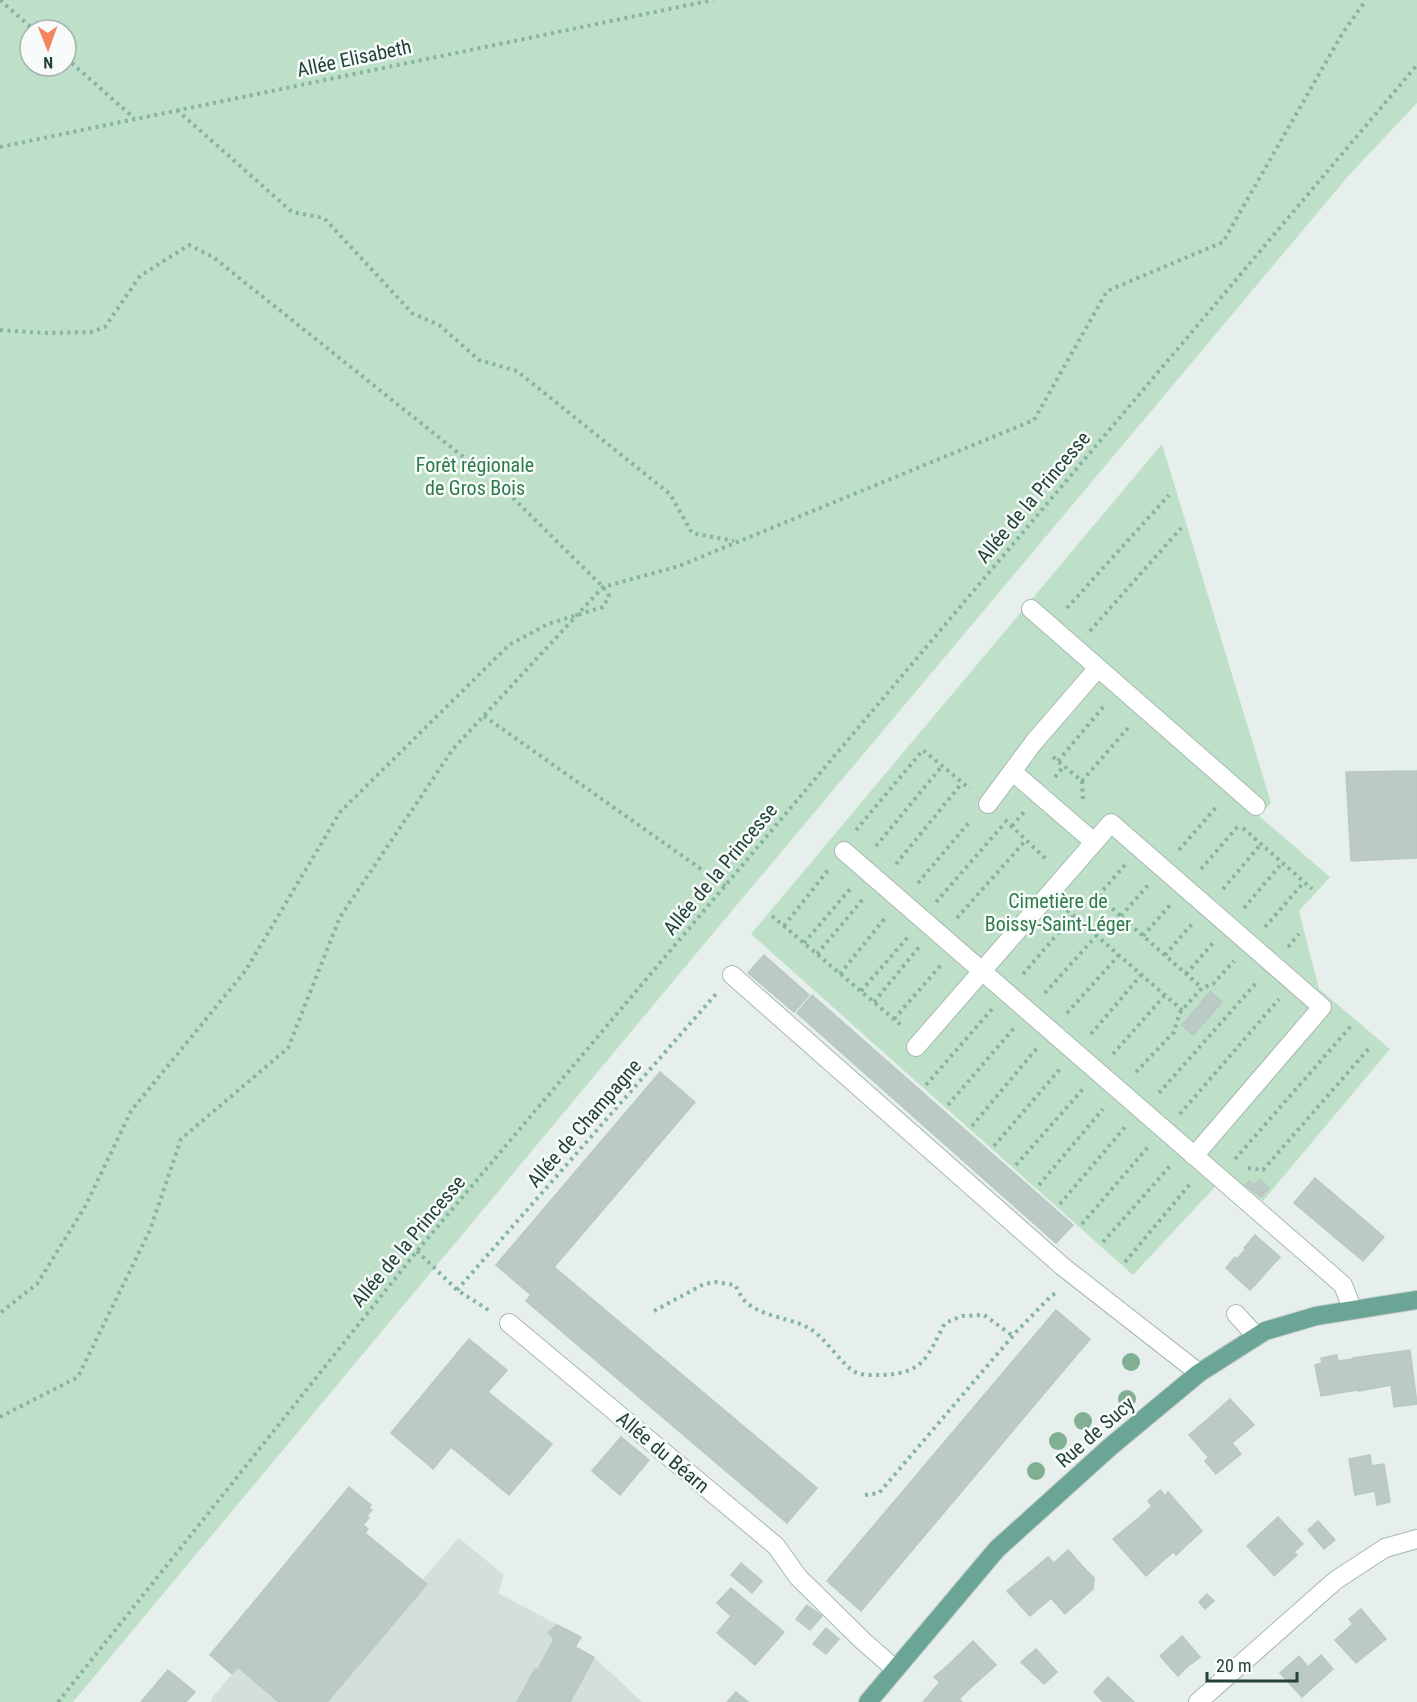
<svg xmlns="http://www.w3.org/2000/svg" width="1417" height="1702" font-family="'Roboto Condensed',sans-serif">
  <style>
    .built { fill: #d4dfda }
    .green { fill: #bfe0c8; fill-rule: evenodd }
    .building { fill: #bbcac4; stroke: #b8c9c2; stroke-width: 1.5 }
    .lines { fill: none; stroke-linecap: round; stroke-linejoin: round }
    .minor-casing { stroke: #a8b8b2; stroke-width: 20 }
    .major-casing { stroke: #c2cac8; stroke-width: 20 }
    .path { stroke: #86b3a5; stroke-width: 4; stroke-dasharray: 3 4.5; stroke-linecap: butt }
    .minor { stroke: #fff; stroke-width: 18 }
    .major { stroke: #6aa596; stroke-width: 18 }
    .tree { fill: #80af93 }
    .labels { text-anchor: middle; dominant-baseline: central; stroke-width: 5; stroke-linejoin: round; paint-order: stroke }
    .street-label { font-size: 20px; fill: #24423a; stroke: #f7fbf9 }
    .park-label { font-size: 20px; fill: #2d7a4b; stroke: #f7fbf9 }
  </style>
  <rect width="100%" height="100%" fill="#e6efeb"/>
  <g class="built">
    <polygon points="459,1538 504,1575 498,1593 581,1637 576,1647 594,1657 642,1702 327,1702 427,1584 422,1580"/>
    <polygon points="238,1667 279,1702 211,1702 211,1699"/>
  </g>
  <g class="green">
    <path d="M0 0H1417V103L1350 174 720 925 73 1702H0ZM30 30H66V66H30Z"/>
    <polygon points="1162,444 1271,803 1258,815 1330,877 1299,911 1319,989 1390,1049 1263,1201 1227,1174 1133,1275 751,934"/>
  </g>
  <g class="building">
    <polygon points="1417,771 1417,858 1351,861 1346,772"/>
    <polygon points="764,955 809,995 794,1012 748,973"/>
    <polygon points="1210,991 1222,1002 1209,1017 1198,1007"/>
    <polygon points="812,995 1073,1225 1056,1243 797,1013"/>
    <polygon points="1198,1007 1209,1017 1193,1035 1182,1025"/>
    <polygon points="660,1072 695,1102 554,1267 817,1488 787,1523 526,1301 531,1295 496,1265"/>
    <polygon points="1315,1178 1384,1237 1363,1261 1294,1203"/>
    <polygon points="1260,1179 1269,1188 1261,1197 1245,1185 1249,1181 1254,1185"/>
    <polygon points="1255,1235 1280,1257 1269,1269 1265,1264 1251,1280 1255,1285 1250,1290 1226,1268 1235,1257 1237,1259 1246,1249 1244,1248"/>
    <polygon points="1265,1264 1269,1269 1255,1285 1251,1280"/>
    <polygon points="1056,1310 1090,1339 861,1611 827,1581"/>
    <polygon points="469,1339 507,1370 488,1392 552,1444 509,1495 451,1447 433,1469 391,1433"/>
    <polygon points="1410,1350 1417,1404 1394,1407 1391,1385 1358,1391 1353,1358"/>
    <polygon points="1337,1355 1338,1361 1353,1359 1358,1390 1321,1396 1315,1365 1322,1363 1321,1358"/>
    <polygon points="1230,1399 1254,1425 1232,1443 1210,1417"/>
    <polygon points="1210,1417 1232,1443 1212,1461 1189,1435"/>
    <polygon points="621,1437 649,1460 620,1495 592,1471"/>
    <polygon points="1232,1443 1241,1454 1216,1474 1205,1461 1209,1457 1212,1461"/>
    <polygon points="1370,1455 1375,1491 1355,1495 1349,1459"/>
    <polygon points="1384,1464 1390,1502 1377,1505 1371,1466"/>
    <polygon points="349,1487 371,1505 369,1508 372,1510 367,1516 369,1518 363,1525 368,1529 365,1533 427,1584 327,1702 279,1702 238,1667 232,1674 210,1655"/>
    <polygon points="1160,1490 1165,1496 1168,1492 1202,1531 1176,1555 1141,1516 1152,1506 1148,1501"/>
    <polygon points="1141,1516 1173,1552 1146,1576 1113,1539"/>
    <polygon points="1278,1517 1303,1544 1271,1572 1247,1546"/>
    <polygon points="1318,1521 1335,1540 1324,1549 1308,1530"/>
    <polygon points="1068,1550 1085,1569 1070,1582 1084,1597 1065,1614 1029,1573 1048,1557 1054,1563"/>
    <polygon points="1294,1552 1297,1555 1274,1576 1271,1572"/>
    <polygon points="741,1563 762,1581 752,1593 731,1575"/>
    <polygon points="1085,1569 1094,1578 1093,1589 1084,1597 1070,1582"/>
    <polygon points="1029,1573 1050,1599 1030,1616 1007,1591"/>
    <polygon points="731,1588 784,1632 755,1665 717,1633 731,1616 717,1603"/>
    <polygon points="1207,1594 1214,1601 1205,1609 1199,1602"/>
    <polygon points="807,1605 822,1616 810,1630 796,1619"/>
    <polygon points="1361,1609 1386,1639 1356,1663 1335,1640 1353,1624 1349,1619"/>
    <polygon points="557,1625 581,1637 575,1647 594,1657 570,1702 521,1702 554,1639 548,1632"/>
    <polygon points="826,1628 839,1639 826,1654 813,1644"/>
    <polygon points="1182,1636 1200,1657 1191,1664 1173,1645"/>
    <polygon points="973,1641 996,1665 968,1690 946,1667"/>
    <polygon points="1173,1644 1190,1664 1178,1676 1160,1656"/>
    <polygon points="1036,1649 1057,1672 1044,1684 1021,1662"/>
    <polygon points="1321,1655 1333,1669 1302,1697 1280,1673 1299,1656 1308,1667"/>
    <polygon points="946,1667 968,1690 959,1699 934,1677"/>
    <polygon points="535,1669 539,1669 521,1702 517,1702"/>
    <polygon points="168,1670 195,1692 186,1702 141,1702"/>
    <polygon points="1108,1677 1134,1702 1103,1702 1094,1692"/>
    <polygon points="940,1682 959,1699 962,1702 923,1702"/>
    <polygon points="736,1692 748,1702 727,1702"/>
  </g>
  <g class="lines">
    <defs>
      <g id="minor">
        <polyline points="1031,609 1256,806"/>
        <polyline points="1013,772 1094,842"/>
        <polyline points="988,804 1034,742 1098,668"/>
        <polyline points="844,851 1343,1285 1353,1310"/>
        <polyline points="732,975 1062,1266 1199,1373"/>
        <polyline points="916,1047 1111,823 1322,1007 1194,1156"/>
        <polyline points="1236,1314 1256,1336"/>
        <polyline points="509,1323 776,1546 798,1577 863,1641 895,1669"/>
        <polyline points="1198,1702 1336,1580 1385,1548 1417,1539"/>
      </g>
      <polyline id="major" points="868,1702 997,1549 1110,1447 1199,1373 1265,1331 1316,1316 1417,1300"/>
    </defs>
    <use href="#minor" class="minor-casing"/>
    <use href="#major" class="major-casing"/>
    <g class="path">
      <polyline points="0,0 34,30"/>
      <polyline points="66,58 134,118"/>
      <polyline points="177,110 292,212 324,218 412,313 439,325 479,360 517,371 670,494 692,533 734,541"/>
      <polyline points="0,147 713,0"/>
      <polyline points="0,330 43,333 92,332 105,327 140,276 189,245 213,257 506,491 603,587 609,596 603,607 548,624 509,645 340,812 246,970 131,1111 86,1205 37,1284 0,1313"/>
      <polyline points="1067,608 1169,495"/>
      <polyline points="1090,631 1181,528"/>
      <polyline points="484,716 725,886"/>
      <polyline points="1053,757 1082,781 1128,728"/>
      <polyline points="1058,761 1104,706"/>
      <polyline points="1055,777 1064,766"/>
      <polyline points="1082,781 1083,801"/>
      <polyline points="1005,820 1047,860"/>
      <polyline points="1012,826 1024,812"/>
      <polyline points="1243,828 1312,889"/>
      <polyline points="856,830 923,750 970,789"/>
      <polyline points="876,846 942,766"/>
      <polyline points="1179,850 1218,805"/>
      <polyline points="896,864 962,783"/>
      <polyline points="1125,865 1098,896 1202,988"/>
      <polyline points="1201,869 1239,825"/>
      <polyline points="918,883 971,820"/>
      <polyline points="1223,889 1261,844"/>
      <polyline points="936,902 1004,824"/>
      <polyline points="1244,908 1282,863"/>
      <polyline points="1067,910 1182,1010"/>
      <polyline points="772,916 902,1026"/>
      <polyline points="1121,916 1148,885"/>
      <polyline points="957,918 1026,840"/>
      <polyline points="784,926 828,870"/>
      <polyline points="1265,927 1304,882"/>
      <polyline points="1143,936 1170,905"/>
      <polyline points="804,943 850,889"/>
      <polyline points="1288,947 1299,934"/>
      <polyline points="817,954 863,899"/>
      <polyline points="1165,955 1192,924"/>
      <polyline points="840,974 885,918"/>
      <polyline points="1023,974 1073,916"/>
      <polyline points="1186,974 1213,943"/>
      <polyline points="861,991 908,937"/>
      <polyline points="1045,993 1096,936"/>
      <polyline points="874,1002 919,947"/>
      <polyline points="1067,1013 1119,955"/>
      <polyline points="894,1019 941,965"/>
      <polyline points="1091,1034 1141,975"/>
      <polyline points="1113,1054 1164,996"/>
      <polyline points="1136,1072 1174,1032 1179,1014 1182,1010 1202,988 1213,984 1234,961"/>
      <polyline points="926,1085 992,1009"/>
      <polyline points="1159,1093 1257,982"/>
      <polyline points="948,1105 1014,1028"/>
      <polyline points="1180,1114 1279,999"/>
      <polyline points="972,1126 1037,1048"/>
      <polyline points="994,1146 1060,1069"/>
      <polyline points="1235,1159 1351,1026"/>
      <polyline points="1016,1165 1083,1089"/>
      <polyline points="1248,1168 1263,1170 1371,1046"/>
      <polyline points="1039,1185 1103,1109"/>
      <polyline points="1060,1204 1125,1127"/>
      <polyline points="1082,1224 1148,1147"/>
      <polyline points="1103,1242 1170,1166"/>
      <polyline points="417,1251 457,1290 490,1311"/>
      <polyline points="1125,1262 1190,1184"/>
      <polyline points="457,1290 716,994"/>
      <path d="M654 1311 704 1284 716 1282 735 1285C738 1290 741 1297 745 1301 762 1318 792 1317 812 1330 826 1339 843 1366 855 1372 863 1376 874 1375 883 1375 925 1373 927 1356 945 1323L962 1316 984 1315 1013 1336"/>
      <polyline points="0,1417 78,1377 150,1230 181,1139 288,1048 340,917 453,749 603,587 679,566 1034,420 1107,291 1223,242 1342,34 1366,0"/>
      <polyline points="865,1495 879,1493 1017,1331 1052,1295 1057,1293"/>
      <polyline points="58,1702 417,1251 1417,65"/>
    </g>
    <use href="#minor" class="minor"/>
    <use href="#major" class="major"/>
  </g>
  <g class="tree">
    <circle cx="1131" cy="1362" r="9"/>
    <circle cx="1127" cy="1399" r="9"/>
    <circle cx="1083" cy="1421" r="9"/>
    <circle cx="1058" cy="1441" r="9"/>
    <circle cx="1036" cy="1471" r="9"/>
  </g>
  <g class="labels">
    <g class="street-label">
      <text transform="translate(354 58) rotate(-12)">Allée Elisabeth</text>
      <text transform="translate(1033 497) rotate(-50)">Allée de la Princesse</text>
      <text transform="translate(720 869) rotate(-50)">Allée de la Princesse</text>
      <text transform="translate(584 1123) rotate(-49)">Allée de Champagne</text>
      <text transform="translate(408 1241) rotate(-50)">Allée de la Princesse</text>
      <text transform="translate(1095 1432) rotate(-41)">Rue de Sucy</text>
      <text transform="translate(663 1452) rotate(40)">Allée du Béarn</text>
    </g>
    <g class="park-label">
      <text x="475" y="465">Forêt régionale<tspan x="475" dy="23">de Gros Bois</tspan></text>
      <text x="1058" y="901">Cimetière de<tspan x="1058" dy="23">Boissy-Saint-Léger</tspan></text>
    </g>
  </g>
  <g transform="translate(48 48) rotate(179)"><circle r="28" fill="#f7fbf9" stroke="#a3b1ad" stroke-width="1.5"/>
  <path d="M0-4.5L10 22L0 15L-10 22Z" fill="#f4845f"/>
  <text y="-9" font-size="16" font-weight="bold" text-anchor="middle" fill="#24423a">N</text>
  </g>
  <path d="M1207 1672v9h90v-9" fill="none" stroke="#24423a" stroke-width="3"/>
  <text x="1216" y="1672" font-size="18" fill="#24423a" stroke="#f7fbf9" stroke-width="4.5" paint-order="stroke">20 m</text>
</svg>
